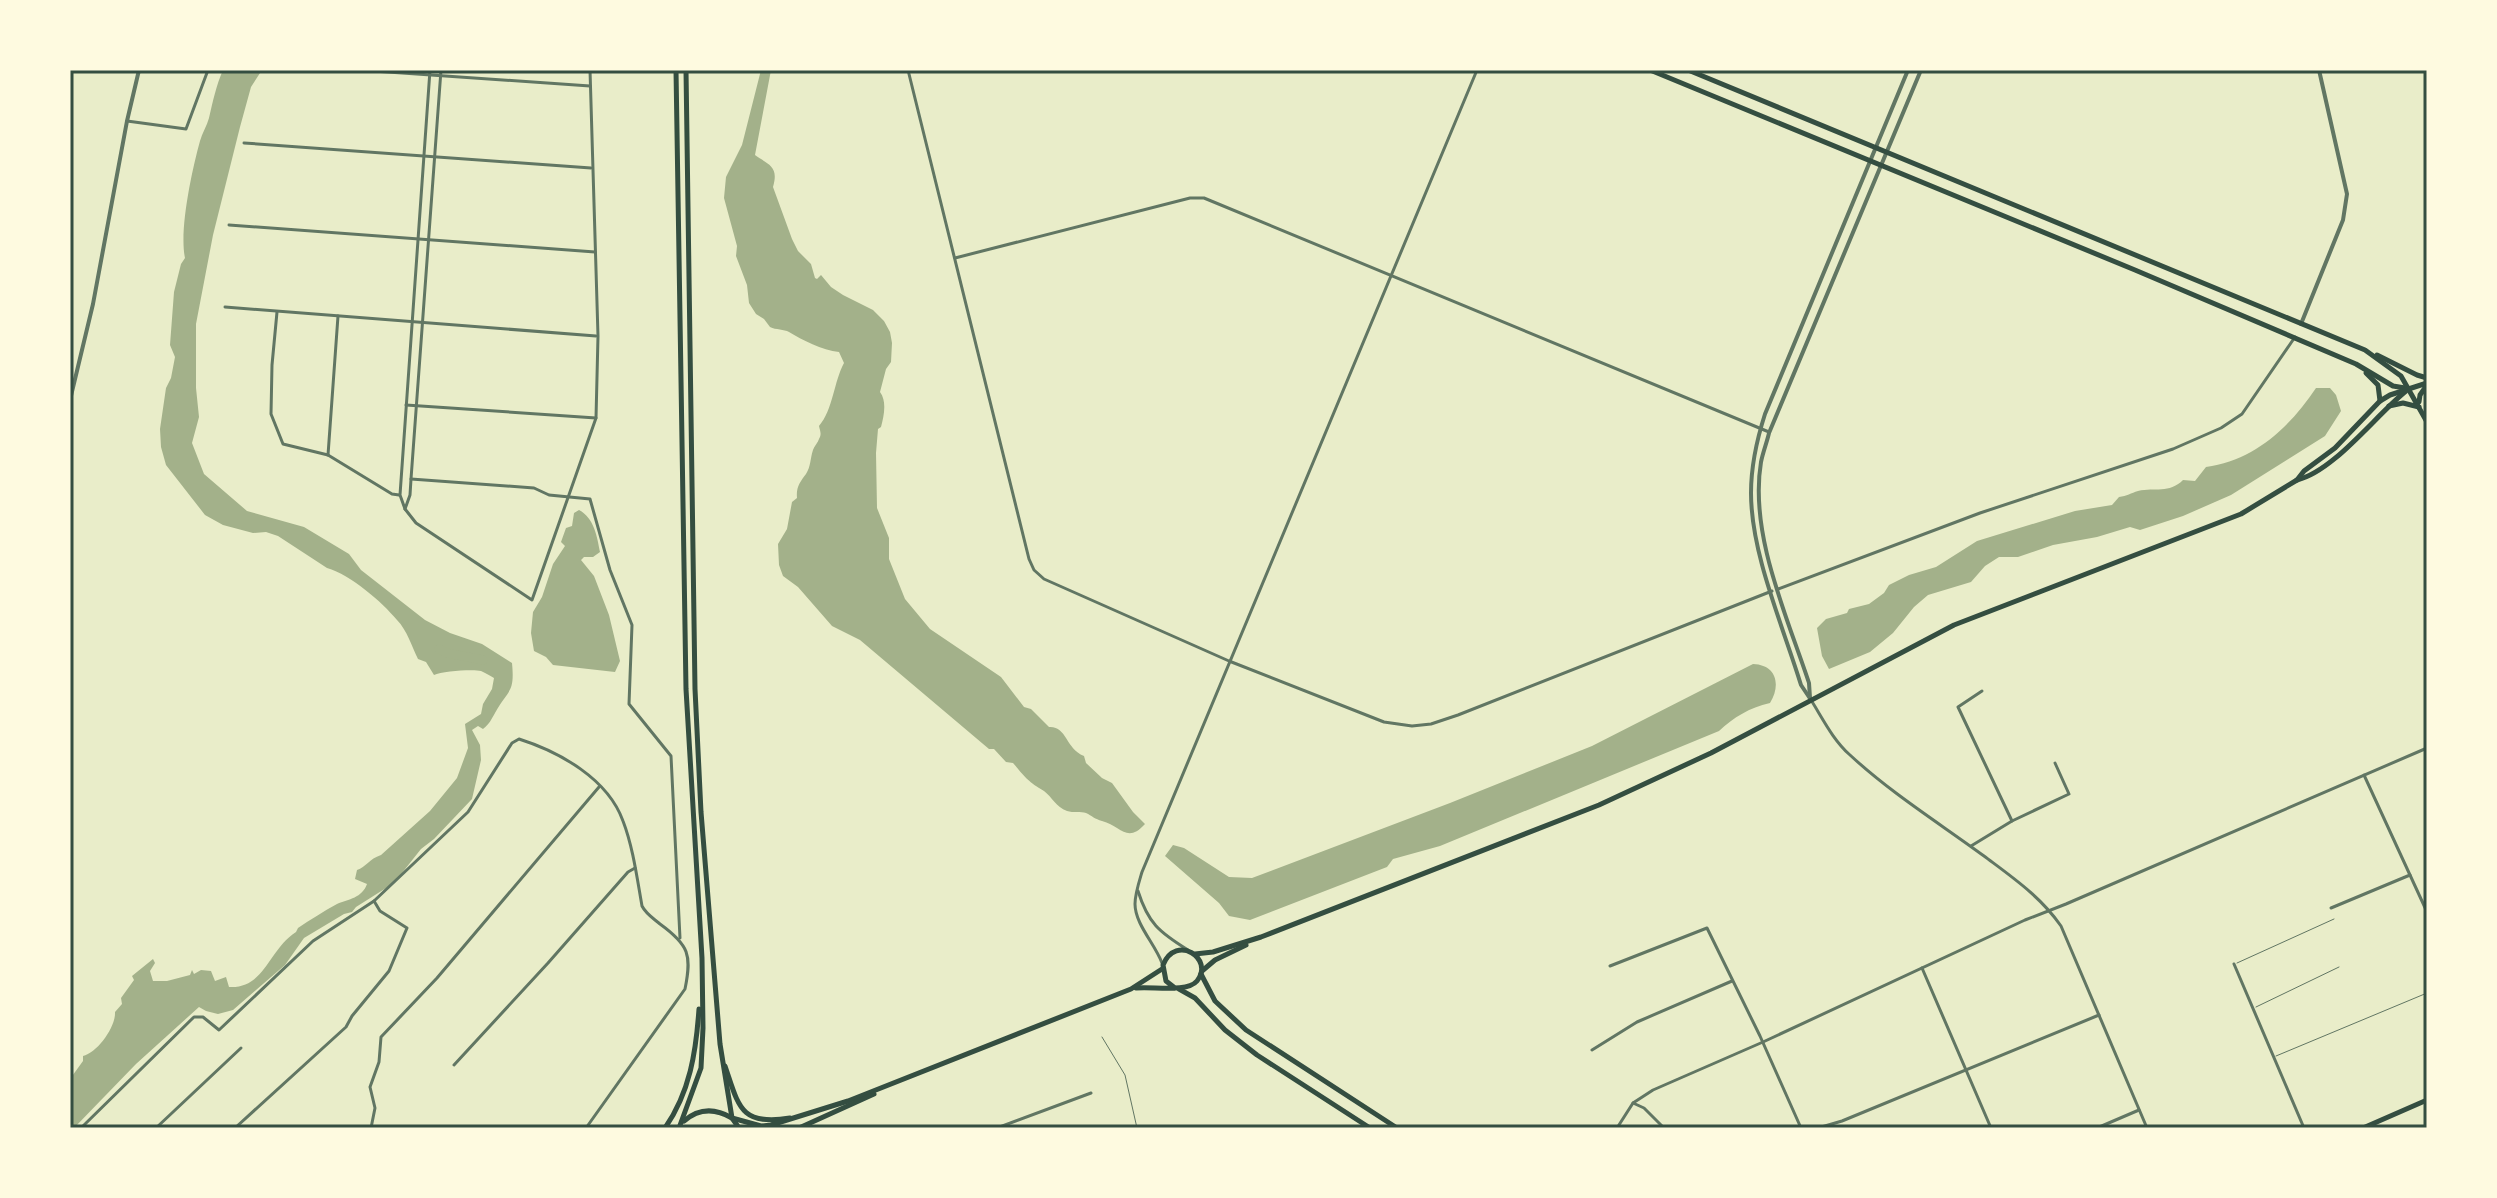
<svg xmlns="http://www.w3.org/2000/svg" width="2497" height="1198" font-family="Literata,serif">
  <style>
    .water { fill: #a3b18a }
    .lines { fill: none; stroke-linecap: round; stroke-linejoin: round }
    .river { stroke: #a3b18a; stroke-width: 9 }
    .service { stroke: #617663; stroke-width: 1 }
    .minor { stroke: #617663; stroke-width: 3 }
    .tertiary { stroke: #617663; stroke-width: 4 }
    .primary { stroke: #344e41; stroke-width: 5 }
    .trunk { stroke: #344e41; stroke-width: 5 }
    .neatline { fill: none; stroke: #344e41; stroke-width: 3 }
  </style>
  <rect width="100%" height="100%" fill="#e9edc9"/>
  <g class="water">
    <path d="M223 70H262L251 87 240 127 213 235 196 324V388L199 417 192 443 204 474 247 511 304 527 349 554 361 570 425 620 450 633 482 644 512 663C515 694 508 689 495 713 491 720 490 723 483 729L478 726 472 730 480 745 481 760 472 799 434 839 421 849 394 883 356 907 352 912 344 914 304 938 285 965 233 1010 218 1014 206 1011 199 1007 136 1064 74 1128H70V1079L83 1061V1056C97 1053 116 1027 115 1012L122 1004 121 998 134 980 132 976 153 959 155 963 150 971 153 981H167L190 975 192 970 194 974 201 970 211 971 215 981 226 977 229 987C265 989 268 950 296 932L298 928C310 920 324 911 337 904 349 899 362 898 367 884L355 879 357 870C366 867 369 859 381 855L430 811 457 778 468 748 465 724 481 714 483 704 492 689 494 678C490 676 486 673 481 671 474 669 442 671 434 675L426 662 418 659C412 647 407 630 397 620 382 602 351 575 327 568L278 536 266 532 253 533 223 525 205 515 166 465 161 447 160 429 166 388 171 378 175 357 170 345 174 292 181 264 185 258C179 230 192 170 200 141 202 133 207 126 209 118 213 101 216 86 223 70Z"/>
    <path d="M761 70H771L755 155C769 165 779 166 773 187L792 239 798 251 811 264 815 278 817 279 821 275 831 287 843 295 873 310 884 321 890 332 892 343 891 362 886 369 880 392C887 401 884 416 881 427L878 429 876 453 877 508 889 538V559L905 599 930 629 1001 677 1024 707 1031 709 1049 727C1067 726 1065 748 1084 756L1086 763 1102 778 1112 783 1133 812 1145 824C1127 844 1121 826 1102 821 1095 819 1092 816 1086 813 1081 811 1073 813 1067 811 1056 807 1052 797 1044 791 1027 781 1025 777 1013 763L1006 762 994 749H989L860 640 832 626 798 587 783 576 779 565 778 544 787 529 792 502 797 498C796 487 800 482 806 474 811 466 810 459 813 450 814 446 818 443 819 439 822 434 820 431 819 426 833 410 834 381 844 363L839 352C822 350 802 340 789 332 784 329 776 330 770 327L764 319 756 314 749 303 747 285 736 256 737 246 724 198 726 177 742 145Z"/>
    <path d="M2316 388H2330L2336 395 2341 411 2325 436 2231 495 2183 516 2140 530 2130 527 2097 537 2053 545 2018 557H1999L1985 566 1971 582 1928 595 1914 607 1893 633 1870 652 1829 669 1822 656 1817 628 1826 619 1847 613 1849 609 1869 604 1884 593 1889 585 1909 575 1936 567 1977 541 2075 511 2112 505 2119 497C2127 496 2131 493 2138 491 2155 487 2169 494 2183 480L2195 481 2206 467C2254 461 2290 427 2316 388Z"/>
    <path d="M579 510C594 518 597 536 600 552L593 557H584L581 560 594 576 609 615 620 661 615 672 553 665 546 657 534 651 531 633 533 612 542 597 553 564 565 546 561 542 566 528 572 526 574 513Z"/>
    <path d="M1753 664C1777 665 1781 685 1770 703 1749 708 1734 717 1719 731L1440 846 1393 859 1387 867 1250 920 1229 916 1219 903 1165 856 1173 845 1184 848 1229 877 1252 878 1450 803 1592 746Z"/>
  </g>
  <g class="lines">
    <polyline class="river" points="439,649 447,653 483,660"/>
    <g class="service">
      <polyline points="2237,963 2334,919"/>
      <polyline points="2256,1007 2339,967"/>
      <polyline points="1102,1037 1125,1075 1137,1128"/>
      <polyline points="2276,1056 2427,993"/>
    </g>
    <g class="minor">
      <polyline points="359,70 590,86"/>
      <polyline points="430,70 400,495 405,509 416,523 532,600 596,418 598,336 590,70"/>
      <polyline points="908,70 1029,559 1034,570 1044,579 1229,661 1384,722 1412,726 1431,724 1458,715 1772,591"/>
      <polyline points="127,121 186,129 208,70"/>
      <polyline points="244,143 591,168"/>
      <polyline points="229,225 595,252"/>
      <polyline points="955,258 1190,198 1204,198 1769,432"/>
      <polyline points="225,307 596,336"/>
      <polyline points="277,312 272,365 271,414 283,444 328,455 392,494 399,495"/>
      <polyline points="406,405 596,418"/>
      <polyline points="328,455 338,316"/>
      <polyline points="411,479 534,488 549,495 590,499 610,570 632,625 629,704 671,756 680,938"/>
      <polyline points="405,509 410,495 411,479 441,70"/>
      <polyline points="1778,589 1980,513 2173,449 2221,428 2242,414 2295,337"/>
      <path d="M1811 700C1823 719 1833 740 1850 755 1891 793 1939 823 1984 856 2012 877 2040 896 2061 926L2147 1128"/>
      <polyline points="2364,775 2427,912"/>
      <polyline points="2012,821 2069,794 2055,763"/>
      <polyline points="1971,846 2012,821 1958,707 1982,691"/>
      <path d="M1138 891C1148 923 1159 932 1188 950"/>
      <polyline points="2331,908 2410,875"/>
      <path d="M1162 963C1155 944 1135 924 1135 904 1135 894 1139 882 1142 872L1477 70"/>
      <polyline points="2234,964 2304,1128"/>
      <polyline points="1610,966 1707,928 1760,1036 1801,1128"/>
      <polyline points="1922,968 1991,1128"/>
      <polyline points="1592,1050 1637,1022 1732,981"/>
      <polyline points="454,1065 548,963 628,872 635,868"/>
      <polyline points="1633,1103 1644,1108 1664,1128"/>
      <path d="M81 1128 194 1017H203L219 1030 313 941 374 901 468 812 512 743 519 739C560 752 608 779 623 821 633 847 637 878 642 906 646 914 653 918 660 924 689 945 692 955 685 989L586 1128"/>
      <polyline points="156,1128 241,1048"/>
      <polyline points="235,1128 346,1027 352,1016 389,971 407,928 380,911 374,901"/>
      <polyline points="371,1128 375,1108 370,1087 379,1062 381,1037 437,978 599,787"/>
      <polyline points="997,1128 1091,1093"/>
      <polyline points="1617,1128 1633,1103 1653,1090 1763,1042 2025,920 2066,904 2427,748"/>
      <polyline points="1818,1128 1842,1121 2099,1015"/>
      <polyline points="2097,1128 2139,1110"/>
    </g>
    <g class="tertiary">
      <polyline points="2301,324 2343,220 2347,194 2319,70"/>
      <polyline points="70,400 93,304 127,121 139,70"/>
      <path d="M1810 698 1809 683C1787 616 1749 534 1761 462 1763 452 1767 442 1769 433L1921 70"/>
      <path d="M1811 700 1801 685C1783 626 1751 554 1751 493 1751 465 1757 439 1765 414L1908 70"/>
    </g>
    <g class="primary">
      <polyline points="1650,70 2135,270 2356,364 2393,386 2405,388"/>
      <polyline points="1688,70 2365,350 2401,376 2427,422"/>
      <polyline points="2377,355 2417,375 2427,378"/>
      <polyline points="2366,373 2378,385 2380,401"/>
      <polyline points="2419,402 2420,395 2427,385"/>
      <polyline points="2389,406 2403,403 2419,407"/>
      <path d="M2297 480C2334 471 2375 416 2406 391"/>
      <polyline points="1195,954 1213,952 1261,937 1599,805 1711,753 1954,625 2241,514 2297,480 2304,471 2335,448 2380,401 2390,395 2427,383"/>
      <polyline points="1202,971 1215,960 1246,945"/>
      <polyline points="1201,974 1215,1001 1246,1030 1397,1128"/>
      <path d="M1136 988C1152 986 1187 993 1197 981 1215 959 1176 933 1163 965L1166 981 1175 988"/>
      <polyline points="1179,989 1195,998 1225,1030 1257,1055 1370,1128"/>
      <path d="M725 1066C739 1107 740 1126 790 1118"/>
      <polyline points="732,1118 761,1126 771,1125 848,1101 1131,989 1162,969"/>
      <polyline points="799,1128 874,1094"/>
      <polyline points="2363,1128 2427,1100"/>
    </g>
    <g class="trunk">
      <polyline points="676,70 686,689 702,958 703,1028 701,1068 679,1128"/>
      <polyline points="686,70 695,689 701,812 720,1044 732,1118 739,1128"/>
      <path d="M684 1121C699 1108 715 1108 732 1118"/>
      <path d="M665 1128C690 1092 696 1052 699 1009"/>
    </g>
  </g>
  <rect width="2497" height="1198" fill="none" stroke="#fefae0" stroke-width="144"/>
  <rect x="72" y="72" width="2353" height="1054" class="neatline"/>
</svg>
